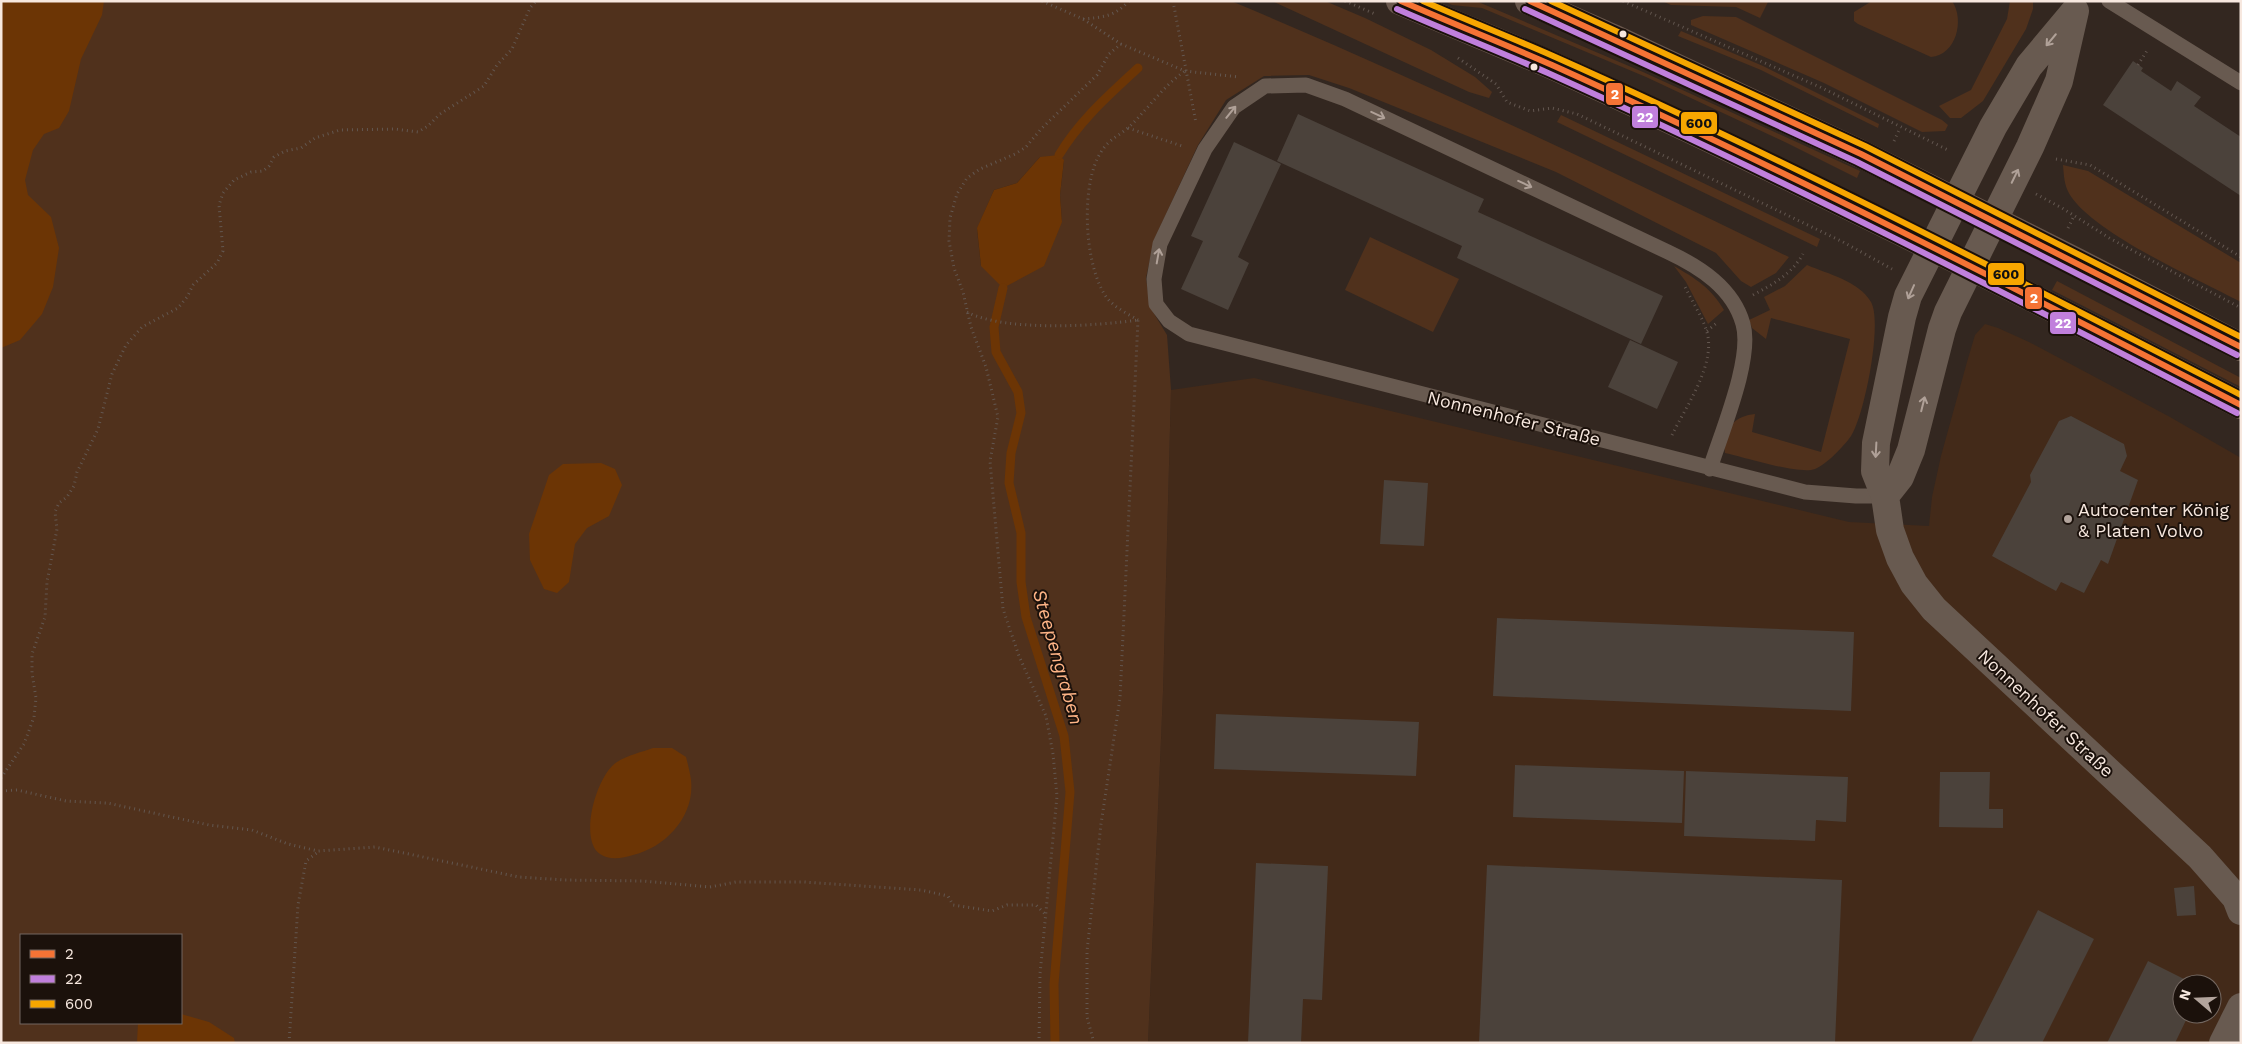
<svg xmlns="http://www.w3.org/2000/svg" width="2242" height="1044" font-family="'Work Sans',sans-serif">
  <style>
    .built { fill: #432a19; fill-rule: evenodd }
    .green { fill: #50311c; fill-rule: evenodd }
    .water { fill: #6c3505 }
    .lines { fill: none; stroke-linecap: round; stroke-linejoin: round }
    .stream { stroke: #6c3505; stroke-width: 9 }
    .building { fill: #4b423b }
    .path { stroke: #635750; stroke-width: 3; stroke-dasharray: 1 4; stroke-linecap: butt }
    .service { stroke: #685a50; stroke-width: 15 }
    .minor { stroke: #685a50; stroke-width: 28 }
    .secondary { stroke: #6b594e; stroke-width: 28 }
    .bus-1-casing { stroke: #1b110b; stroke-width: 10 }
    .bus-2-casing { stroke: #1b110b; stroke-width: 10 }
    .bus-3-casing { stroke: #1b110b; stroke-width: 10 }
    .bus-1 { stroke: #f57335; stroke-width: 6 }
    .bus-2 { stroke: #c07fdc; stroke-width: 6 }
    .bus-3 { stroke: #f7a600; stroke-width: 6 }
    .oneway { stroke: #b0a198 }
    .bus-dot { fill: #f7e8df; stroke: #1b110b; stroke-width: 2 }
    .poi-dot { fill: #b2a49c; stroke: #1b110b; stroke-width: 2 }
    .labels { text-anchor: middle; dominant-baseline: central; stroke-width: 4; stroke-linejoin: round; paint-order: stroke }
    .street-label { font-size: 18px; fill: #f7e8df; stroke: #1b110b }
    .poi-label { font-size: 18px; fill: #f7e8df; stroke: #1b110b; text-anchor: start }
    .water-label { font-size: 19px; font-style: italic; fill: #feb486; stroke: #1b110b }
    .line-badge { stroke: #1b110b; stroke-width: 2 }
    .badge-label { font-size: 14px; text-anchor: middle; font-weight: bold; fill: #fff }
    .pale-badge-label { font-size: 14px; text-anchor: middle; font-weight: bold; fill: #111 }
  </style>
  <rect width="100%" height="100%" fill="#332720"/>
  <path class="built" d="M1985 324 1998 328 2029 342 2170 417 2241 458V1043H1148L1163 692 1171 390 1254 378 1849 522 1929 526 1932 497 1941 456 1967 362 1975 335ZM2182 984H2212V1014H2182Z"/>
  <g class="green">
    <path d="M1 1H1231C1420 80 1605 168 1789 257L1776 273 1751 287 1741 281 1716 253 1556 172 1349 88 1309 75 1264 76 1226 100 1198 145 1154 240 1146 278 1150 307 1167 335 1171 390 1163 692 1148 1043H1ZM1040 157 1064 160 1060 195 1062 222 981 266 977 229 994 190 1017 183ZM21 935H181V1023H21Z"/>
    <polygon points="1272,1 1325,1 1365,18 1431,50 1475,77 1492,92 1489,98 1469,92"/>
    <polygon points="1444,1 1476,1 1643,72 1860,171 1857,178 1787,143 1646,77 1482,8 1452,5"/>
    <polygon points="1662,1 1768,1 1768,2 1760,18 1736,7 1671,5"/>
    <path d="M1872 1H1952C1965 20 1956 55 1931 57L1858 24 1854 21V12Z"/>
    <polygon points="2010,1 2033,1 2033,9 2026,29 1983,101 1961,118 1950,118 1939,106 1971,90 2007,19"/>
    <polygon points="1703,16 1736,17 1942,120 1948,125 1945,131 1922,132 1824,83 1691,25 1691,20"/>
    <polygon points="1681,31 1763,66 1879,124 1878,128 1761,70 1678,36"/>
    <polygon points="1561,115 1820,239 1817,247 1557,122"/>
    <path d="M2063 165 2088 171 2241 263V302C2197 279 2095 234 2070 195 2064 185 2064 176 2063 165Z"/>
    <polygon points="1370,237 1459,279 1433,332 1345,290"/>
    <path d="M1807 265C1828 274 1859 281 1871 302 1883 323 1864 417 1851 436 1844 446 1826 465 1815 469 1799 475 1744 457 1725 453 1721 430 1734 416 1755 414L1752 432 1821 452 1850 339 1771 318 1766 339 1752 328 1749 320 1770 310 1764 297 1785 286Z"/>
    <path d="M1674 266C1695 278 1711 288 1724 310L1708 324 1686 282Z"/>
    <polygon points="2057,281 2241,378 2241,387 2052,290"/>
  </g>
  <g class="water">
    <polygon points="1,1 104,1 102,15 81,59 69,111 59,128 44,134 33,150 25,180 28,195 51,217 59,248 53,287 42,314 20,340 1,348"/>
    <polygon points="1059,155 1064,160 1060,195 1062,222 1044,266 1003,288 981,266 977,228 994,190 1017,183 1040,157"/>
    <polygon points="601,463 615,469 622,485 609,516 587,528 575,544 569,582 557,593 544,589 530,560 529,534 549,475 563,464"/>
    <path d="M653 748H672L686 757C688 765 690 772 691 780 695 816 666 847 633 855 623 858 610 861 600 854 578 839 597 774 617 762 628 755 642 752 653 748Z"/>
    <polygon points="181,1014 209,1022 234,1038 235,1043 137,1043 138,1023 181,1023"/>
  </g>
  <g class="lines">
    <g class="stream">
      <path d="M1059 155C1080 120 1109 95 1138 68"/>
      <polyline points="1003,288 994,327 996,352 1018,392 1021,413 1011,453 1009,483 1021,533 1021,582 1026,617 1064,736 1070,792 1054,984 1055,1043"/>
    </g>
  </g>
  <g class="building">
    <polygon points="2133,61 2143,68 2141,71 2171,91 2177,81 2201,97 2194,106 2241,137 2241,196 2103,105"/>
    <polygon points="1298,114 1484,199 1478,212 1663,296 1641,344 1457,258 1462,246 1277,161"/>
    <polygon points="1234,142 1281,164 1238,257 1249,263 1228,310 1181,289 1203,241 1191,236"/>
    <polygon points="1630,340 1678,362 1657,409 1608,387"/>
    <polygon points="2071,416 2124,444 2127,456 2120,471 2138,480 2108,564 2101,560 2084,593 2061,582 2056,591 1992,556 2031,482 2030,475 2059,421"/>
    <polygon points="1384,480 1428,483 1424,546 1380,544"/>
    <polygon points="1497,618 1854,632 1851,711 1493,696"/>
    <polygon points="1216,714 1419,722 1416,776 1214,769"/>
    <polygon points="1515,765 1684,771 1682,823 1513,817"/>
    <polygon points="1686,771 1848,777 1846,822 1816,820 1815,841 1684,836"/>
    <polygon points="1940,772 1990,772 1989,809 2003,809 2003,828 1939,827"/>
    <polygon points="1256,863 1328,866 1322,1000 1303,999 1301,1043 1248,1043"/>
    <polygon points="1487,865 1842,880 1835,1043 1479,1043"/>
    <polygon points="2194,886 2196,915 2177,916 2174,888"/>
    <polygon points="2038,910 2094,939 2042,1043 1971,1043"/>
    <polygon points="2148,961 2194,984 2182,984 2182,1014 2189,1014 2175,1043 2107,1043"/>
  </g>
  <g class="lines">
    <g class="path">
      <polyline points="1042,1 1083,19 1121,44 1185,71 1239,77"/>
      <polyline points="1173,1 1196,123"/>
      <polyline points="1345,1 1375,14"/>
      <polyline points="1623,1 1820,87 1950,151"/>
      <path d="M1083 19C1103 17 1114 17 1129 1"/>
      <polyline points="1458,58 1496,84 1507,102 1530,111 1552,108 1577,114 1843,242 1892,269"/>
      <polyline points="2138,65 2148,49"/>
      <polyline points="1128,128 1182,146"/>
      <polyline points="1894,141 1900,128"/>
      <polyline points="2056,159 2090,165 2241,257"/>
      <polyline points="2036,194 2062,208 2111,239 2241,308"/>
      <polyline points="2068,228 2074,216"/>
      <path d="M1753 295C1773 284 1791 275 1803 254"/>
      <path d="M967 312C1005 332 1096 326 1138 320"/>
      <path d="M1138 320C1128 314 1115 308 1107 298 1084 267 1080 184 1101 152 1109 139 1119 136 1129 127 1148 109 1163 86 1185 71"/>
      <polyline points="1707,331 1718,322"/>
      <path d="M1672 435C1686 406 1718 362 1706 329 1701 315 1692 301 1685 287"/>
      <polyline points="1,778 24,744 34,717 36,698 32,673 32,654 45,617 47,582 57,529 55,512 59,503 67,497 74,486 77,472 98,429 112,374 126,345 142,327 178,308 187,297 193,285 217,263 223,251 219,205 223,193 234,180 251,172 263,171 269,166 274,157 285,151 301,148 315,138 340,130 395,129 418,132 428,126 440,114 484,86 497,65 512,49 530,8 536,1"/>
      <polyline points="1,791 17,790 66,801 107,803 209,825 252,830 288,844 318,851 375,847 519,877 565,880 643,881 710,887 736,882 804,882 921,890 948,896 953,905 992,911 1007,905 1036,905 1045,914"/>
      <polyline points="289,1043 298,905 306,861 318,852"/>
      <polyline points="1039,1043 1040,974 1057,796 1053,754 1046,716 1019,656 1003,609 990,461 998,417 986,367 971,327 963,292 954,268 949,241 950,218 957,194 967,178 980,169 1015,154 1026,147 1041,129 1097,75 1109,54 1121,44"/>
      <polyline points="1094,1043 1087,1017 1087,951 1101,824 1120,698 1138,320"/>
    </g>
    <g class="service">
      <polyline points="2109,1 2241,83"/>
      <path d="M1710 469C1721 433 1753 359 1743 324 1733 288 1700 267 1668 252L1345 99 1306 85 1265 86 1234 107 1205 149 1160 244 1154 279 1156 304 1169 321 1189 334 1805 492 1856 496H1885"/>
    </g>
    <g class="minor">
      <polyline points="1885,496 1900,477 1911,450 1942,329 1948,312 2030,147 2059,81 2075,11 2029,66 1993,127 1908,296 1902,317 1876,443 1875,471 1885,496 1890,530 1900,558 1914,584 1934,609 2200,857 2236,898 2241,911"/>
      <polyline points="2223,1043 2241,1007"/>
    </g>
    <g class="secondary">
      <path d="M1400 1C1450 23 1501 43 1551 65 1785 171 2013 287 2241 405"/>
      <polyline points="1529,1 1613,38 1861,154 2077,262 2241,347"/>
    </g>
    <defs>
      <g id="bus-1">
        <path d="M1401 1C1451 23 1502 43 1552 65 1785 170 2013 287 2241 405"/>
        <polyline points="1530,1 1861,154 2241,347"/>
      </g>
      <g id="bus-2">
        <path d="M1397 9C1447 31 1498 51 1548 73 1781 178 2009 295 2237 413"/>
        <polyline points="1525,9 1857,162 2237,355"/>
      </g>
      <g id="bus-3">
        <path d="M1423 1C1466 20 1510 37 1553 56 1787 160 2014 278 2241 395"/>
        <polyline points="1551,1 1865,146 2241,337"/>
      </g>
    </defs>
    <use href="#bus-1" class="bus-1-casing"/>
    <use href="#bus-2" class="bus-2-casing"/>
    <use href="#bus-3" class="bus-3-casing"/>
    <use href="#bus-1" class="bus-1"/>
    <use href="#bus-2" class="bus-2"/>
    <use href="#bus-3" class="bus-3"/>
  </g>
  <defs><path id="oneway-shaft" d="M-6 0H5M1.5-3L5.5 0L1.5 3" fill="none" stroke-width="1.6" stroke-linecap="round" stroke-linejoin="round" transform="scale(1.25)"/></defs>
  <g class="oneway">
    <use href="#oneway-shaft" transform="translate(2051 40) rotate(130)"/>
    <use href="#oneway-shaft" transform="translate(1231 112) rotate(-51)"/>
    <use href="#oneway-shaft" transform="translate(1378 115) rotate(25)"/>
    <use href="#oneway-shaft" transform="translate(2015 176) rotate(-64)"/>
    <use href="#oneway-shaft" transform="translate(1525 184) rotate(25)"/>
    <use href="#oneway-shaft" transform="translate(1158 256) rotate(-80)"/>
    <use href="#oneway-shaft" transform="translate(1911 292) rotate(114)"/>
    <use href="#oneway-shaft" transform="translate(1923 404) rotate(-76)"/>
    <use href="#oneway-shaft" transform="translate(1876 450) rotate(93)"/>
  </g>
  <g class="bus-dot">
    <circle cx="1623" cy="34" r="4.5"/>
    <circle cx="1534" cy="67" r="4.5"/>
  </g>
  <circle class="poi-dot" cx="2068" cy="519" r="5"/>
  <g class="labels">
    <g class="street-label">
      <text transform="translate(1514 418) rotate(14)">Nonnenhofer Straße</text>
      <text transform="translate(2046 713) rotate(43)">Nonnenhofer Straße</text>
    </g>
    <g class="poi-label">
      <text x="2078" y="509">Autocenter König<tspan x="2078" dy="21">&amp; Platen Volvo</tspan></text>
    </g>
    <g class="water-label">
      <text transform="translate(1058 657) rotate(74)">Steepengraben</text>
    </g>
  </g>
  <g class="line-badge">
    <rect x="1605" y="82" width="19" height="24" rx="5" fill="#f57335"/>
    <rect x="1631" y="105" width="28" height="24" rx="5" fill="#c07fdc"/>
    <rect x="1680" y="111" width="38" height="24" rx="5" fill="#f7a600"/>
    <rect x="1987" y="262" width="38" height="24" rx="5" fill="#f7a600"/>
    <rect x="2024" y="286" width="19" height="24" rx="5" fill="#f57335"/>
    <rect x="2049" y="311" width="28" height="24" rx="5" fill="#c07fdc"/>
  </g>
  <g class="badge-label">
    <text x="1615" y="99">2</text>
    <text x="1645" y="122">22</text>
    <text x="2034" y="303">2</text>
    <text x="2063" y="328">22</text>
  </g>
  <g class="pale-badge-label">
    <text x="1699" y="128">600</text>
    <text x="2006" y="279">600</text>
  </g>
  <rect width="2242" height="1044" fill="none" stroke="#f7e8df" stroke-width="5"/>
  <rect x="20" y="934" width="162" height="90" fill="#1b110b" stroke="#736760"/>
  <rect x="30" y="950" width="25" height="8" fill="#f57335" stroke="#736760"/>
  <text x="65" y="959" font-size="15" fill="#f7e8df">2</text>
  <rect x="30" y="975" width="25" height="8" fill="#c07fdc" stroke="#736760"/>
  <text x="65" y="984" font-size="15" fill="#f7e8df">22</text>
  <rect x="30" y="1000" width="25" height="8" fill="#f7a600" stroke="#736760"/>
  <text x="65" y="1009" font-size="15" fill="#f7e8df">600</text>
  <g transform="translate(2197 999) rotate(289)"><circle r="24" fill="#1b110b" stroke="#736760"/>
  <path d="M0-4L9 19L0 12L-9 19Z" fill="#b2a49c"/>
  <text y="-8" font-size="14" font-weight="bold" text-anchor="middle" fill="#f7e8df">N</text>
  </g>
</svg>
